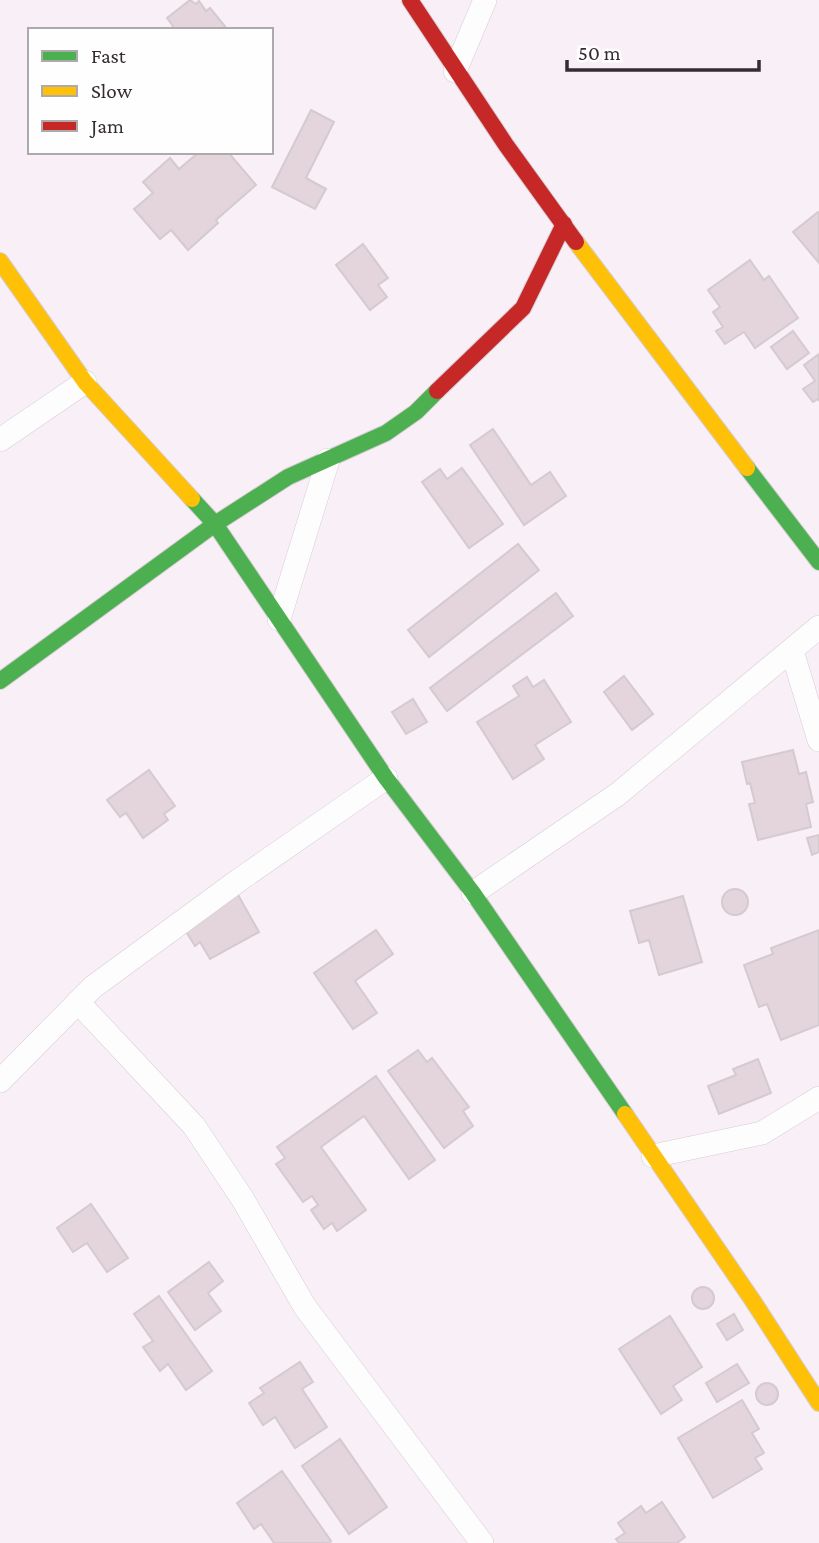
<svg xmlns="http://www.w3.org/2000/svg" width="819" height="1543" font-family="'Crimson Pro',serif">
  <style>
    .building { fill: #e3d5db; stroke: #d4cacf; stroke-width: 2 }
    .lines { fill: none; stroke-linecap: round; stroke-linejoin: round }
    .street-casing { stroke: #d6cdd3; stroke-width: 24 }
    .fast-casing { stroke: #d6cdd3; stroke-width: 18 }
    .slow-casing { stroke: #d6cdd3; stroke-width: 18 }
    .jam-casing { stroke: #d6cdd3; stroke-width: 18 }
    .street { stroke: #fefdfe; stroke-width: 23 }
    .fast { stroke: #4caf50; stroke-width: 16 }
    .slow { stroke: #ffc107; stroke-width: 16 }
    .jam { stroke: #c62828; stroke-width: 16 }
  </style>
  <rect width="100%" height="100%" fill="#f9eff6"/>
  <g class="building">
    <polygon points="190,0 196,4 199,1 206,11 210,8 228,30 171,30 173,26 167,18"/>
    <polygon points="311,110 334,122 306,178 326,189 315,209 272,187"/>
    <polygon points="199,152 228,152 256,185 216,220 218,223 188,250 171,230 160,239 134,209 153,193 143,182 170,158 179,169"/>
    <polygon points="818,212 819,213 819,263 793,232"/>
    <polygon points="363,244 388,278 378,285 387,297 370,310 336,265"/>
    <polygon points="750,260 764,280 769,276 798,318 755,348 744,332 725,344 716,331 723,327 713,312 720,307 708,290"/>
    <polygon points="793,331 809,353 787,369 771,347"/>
    <polygon points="819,354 819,401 818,399 813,402 803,389 815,381 804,365"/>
    <polygon points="493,429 531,485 550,472 566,496 524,525 470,445"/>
    <polygon points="462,468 503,524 469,548 422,482 440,469 447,479"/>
    <polygon points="518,544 539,570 429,657 408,630"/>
    <polygon points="556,593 573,616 447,711 430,688"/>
    <polygon points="624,676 653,714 632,730 604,692"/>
    <polygon points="527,677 533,687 544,680 571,722 535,745 544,759 513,779 477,722 519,696 513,686"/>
    <polygon points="413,699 427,722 406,734 392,712"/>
    <polygon points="793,750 799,774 806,772 813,802 806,804 811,827 758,840 749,804 755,803 750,783 747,784 742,762"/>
    <polygon points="149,770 175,806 164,814 168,820 143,838 126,813 120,817 107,800"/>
    <polygon points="819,835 819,852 812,855 807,838"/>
    <circle cx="735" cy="902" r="13"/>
    <polygon points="237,893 259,932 210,959 200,942 195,946 182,925"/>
    <polygon points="683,896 702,962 659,975 649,940 639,943 630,911"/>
    <polygon points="376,930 393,954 355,981 377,1013 353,1029 314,973"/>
    <polygon points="819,930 819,1025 781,1040 767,1004 759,1007 744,965 773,954 771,948"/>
    <polygon points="418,1050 427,1062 432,1058 469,1107 463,1111 473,1126 444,1148 388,1071"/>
    <polygon points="758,1059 771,1093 719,1114 708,1086 736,1075 733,1069"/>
    <polygon points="376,1076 435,1160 409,1179 364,1116 321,1147 366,1210 337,1231 332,1223 324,1229 311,1210 318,1205 312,1196 303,1202 276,1164 285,1158 277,1147"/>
    <polygon points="91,1204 128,1258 107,1272 87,1243 73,1252 57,1228"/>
    <polygon points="209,1262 223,1281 208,1293 221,1311 195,1330 168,1292"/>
    <circle cx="703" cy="1298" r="11"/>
    <polygon points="159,1296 212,1371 186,1390 168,1364 160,1371 143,1347 153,1341 134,1314"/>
    <polygon points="734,1314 743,1330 727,1340 717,1324"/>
    <polygon points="670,1316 702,1367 673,1386 682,1400 661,1414 619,1349"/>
    <polygon points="300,1362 313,1382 302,1389 327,1427 295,1448 275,1417 263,1425 249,1403 264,1393 260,1388"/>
    <polygon points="737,1364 749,1383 717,1402 706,1383"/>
    <circle cx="767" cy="1394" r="11"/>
    <polygon points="742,1400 759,1429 752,1433 764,1453 755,1458 762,1469 713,1498 678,1438"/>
    <polygon points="340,1439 387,1507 349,1534 302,1466"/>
    <polygon points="282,1471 331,1541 329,1543 274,1543 261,1524 254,1529 237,1503"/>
    <polygon points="662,1502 685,1537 677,1543 619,1543 616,1539 625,1533 618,1523 641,1506 646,1513"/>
  </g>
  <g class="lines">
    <defs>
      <g id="street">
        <polyline points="455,71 485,0"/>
        <polyline points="0,440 85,382"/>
        <polyline points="279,619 328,460"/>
        <polyline points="792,651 819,740"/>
        <polyline points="473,893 618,794 819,627"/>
        <polyline points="78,1002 194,1126 242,1198 305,1307 482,1543"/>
        <polyline points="0,1081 93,987 239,880 386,778"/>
        <polyline points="653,1156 762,1133 819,1098"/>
      </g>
      <g id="fast">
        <polyline points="747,468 819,562"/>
        <polyline points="192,499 215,524 386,778 473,893 625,1114"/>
        <polyline points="0,681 215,524 288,477 386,433 416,412 437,391"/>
      </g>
      <g id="slow">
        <polyline points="576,242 747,468"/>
        <polyline points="0,261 85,382 192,499"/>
        <polyline points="625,1114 753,1301 819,1403"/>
      </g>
      <g id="jam">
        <polyline points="410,0 506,145 576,242"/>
        <polyline points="437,391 523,308 564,224"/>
      </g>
    </defs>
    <use href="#street" class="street-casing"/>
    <use href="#fast" class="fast-casing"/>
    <use href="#slow" class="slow-casing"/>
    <use href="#jam" class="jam-casing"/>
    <use href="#street" class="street"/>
    <use href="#fast" class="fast"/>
    <use href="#slow" class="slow"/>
    <use href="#jam" class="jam"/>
  </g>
  <rect x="28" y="28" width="245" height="126" fill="#fefefe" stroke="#adaaac" stroke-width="2"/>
  <rect x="42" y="51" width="35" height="10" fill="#4caf50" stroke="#adaaac" stroke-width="2"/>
  <text x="91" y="63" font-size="21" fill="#342c31">Fast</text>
  <rect x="42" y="86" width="35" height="10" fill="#ffc107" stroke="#adaaac" stroke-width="2"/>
  <text x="91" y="98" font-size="21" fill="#342c31">Slow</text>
  <rect x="42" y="121" width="35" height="10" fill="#c62828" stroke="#adaaac" stroke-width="2"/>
  <text x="91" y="133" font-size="21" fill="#342c31">Jam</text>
  <path d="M567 60v10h192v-10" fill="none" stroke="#342c31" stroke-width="3.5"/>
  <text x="578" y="60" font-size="21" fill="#342c31" stroke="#fefefe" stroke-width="5" paint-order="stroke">50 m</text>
</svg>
